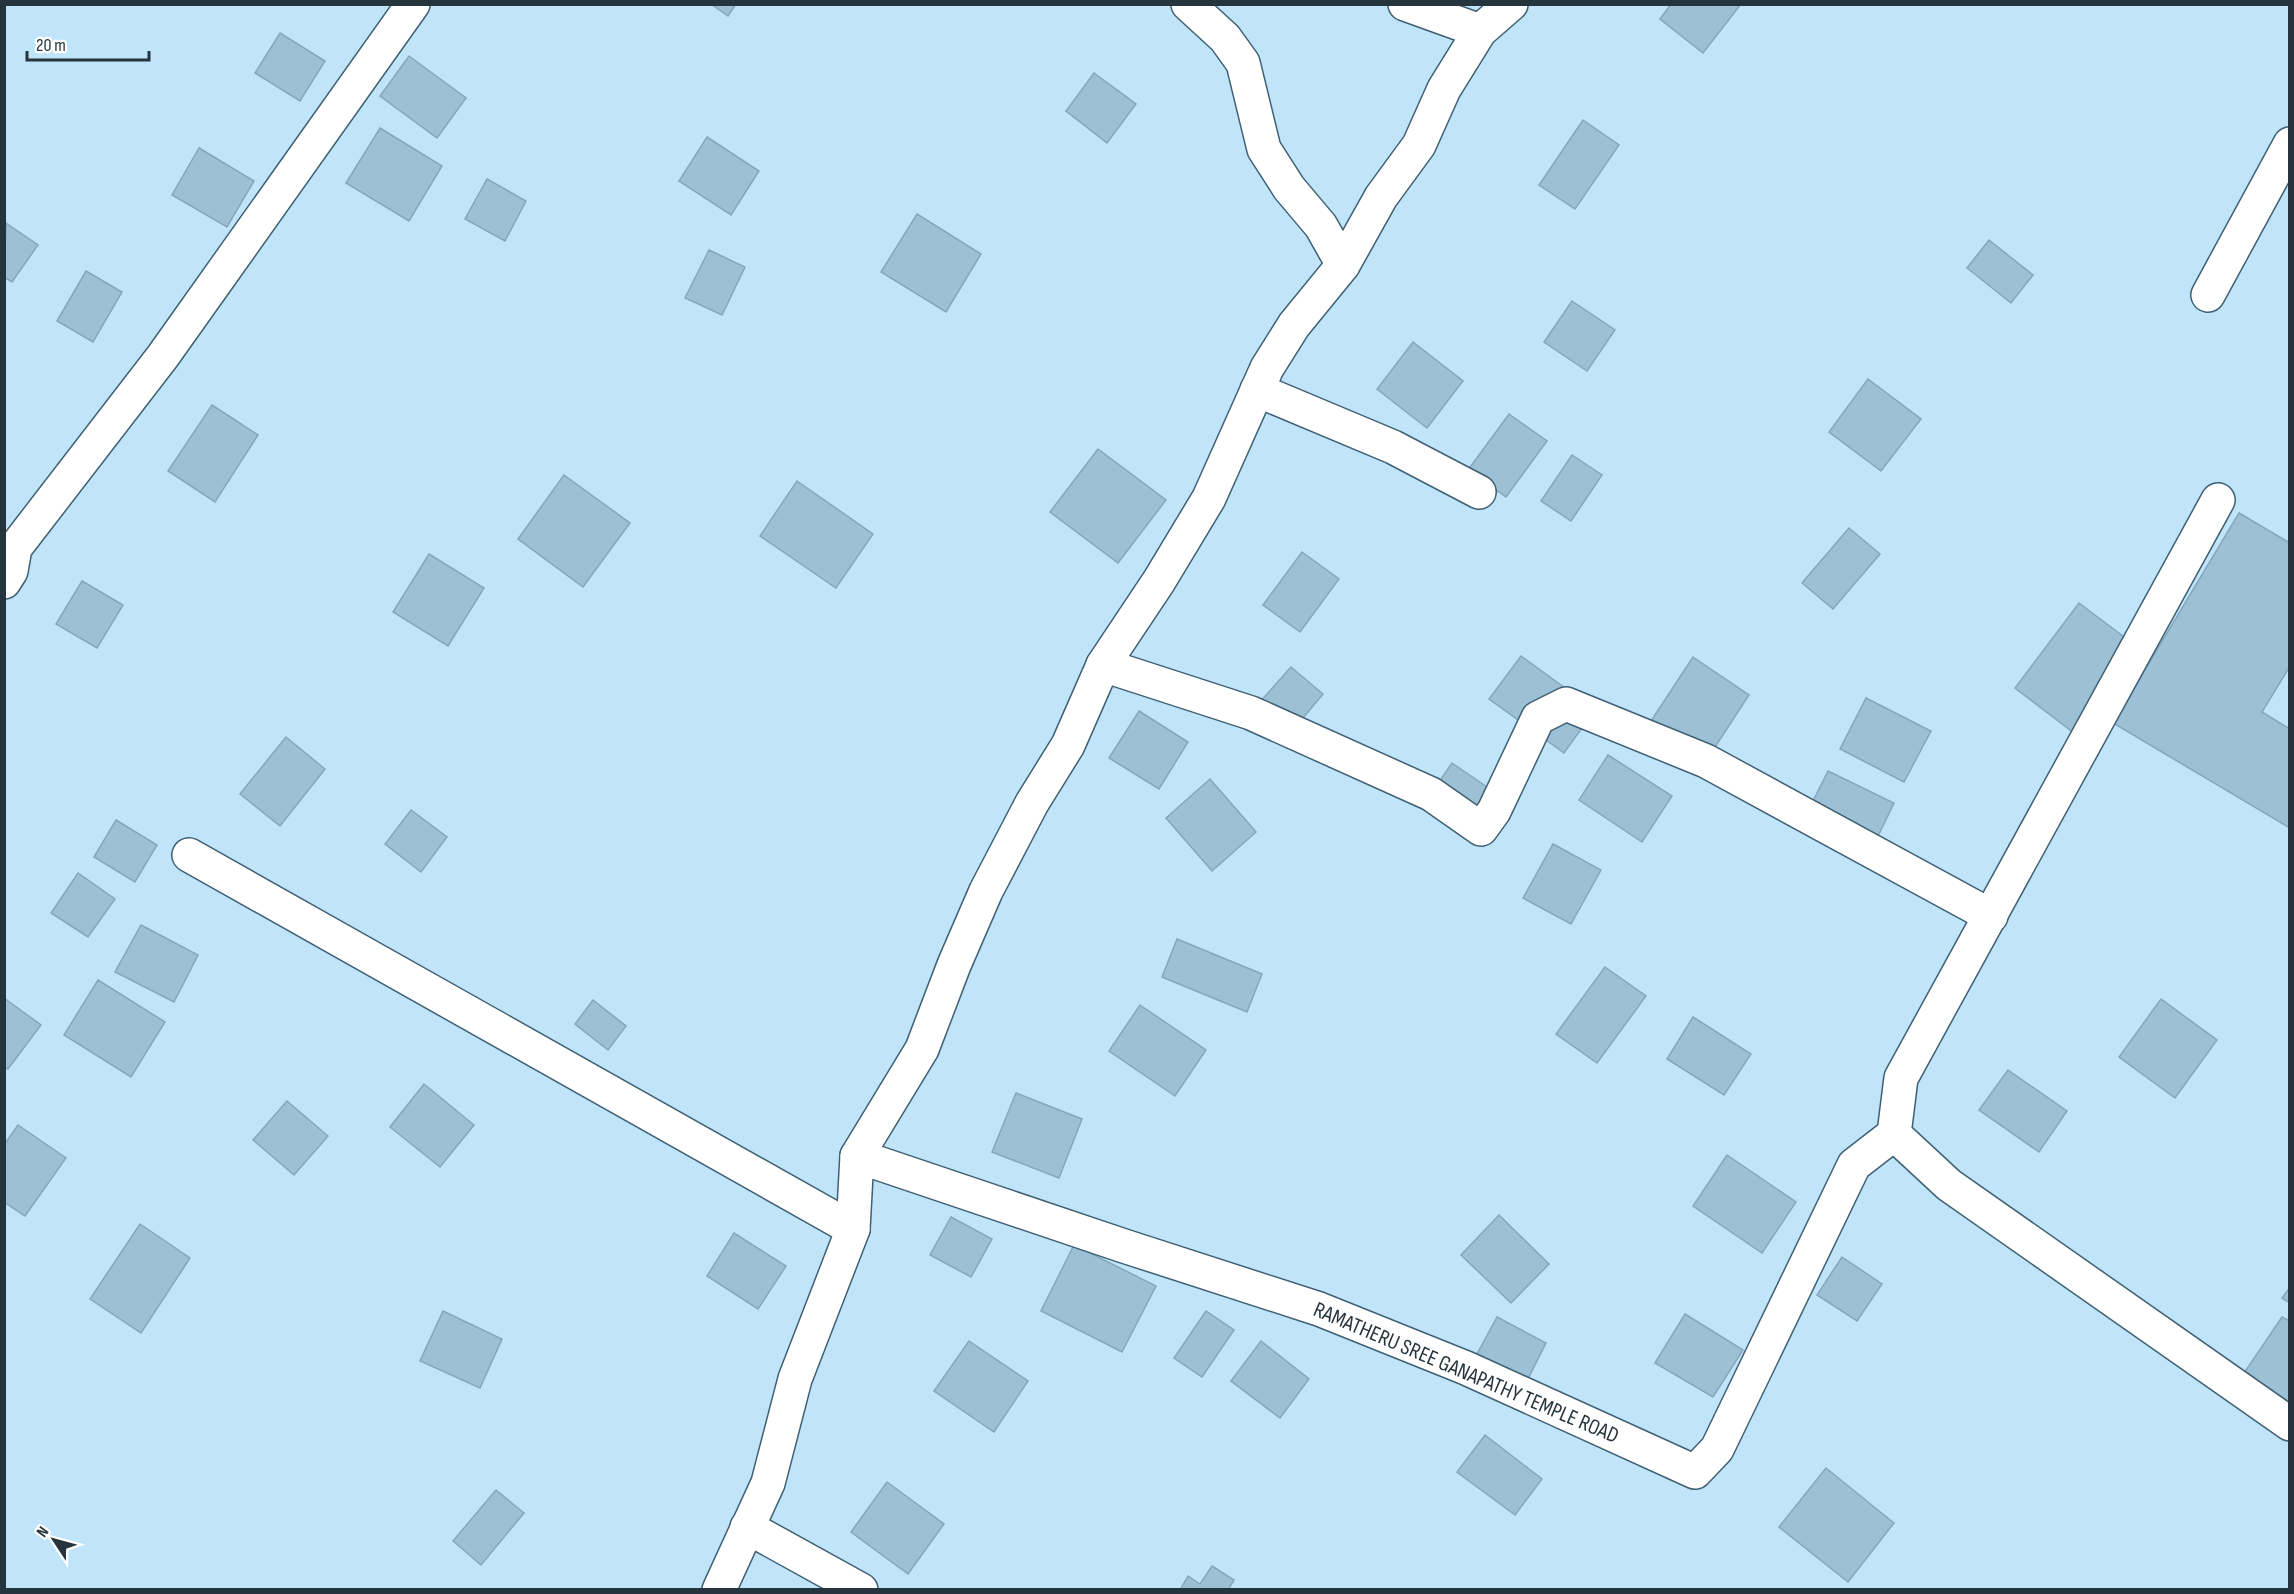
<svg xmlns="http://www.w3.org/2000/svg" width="2294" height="1594" font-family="'Sofia Sans Condensed',sans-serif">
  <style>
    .building { fill: #9cc0d5; stroke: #84a7bc; stroke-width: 1.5 }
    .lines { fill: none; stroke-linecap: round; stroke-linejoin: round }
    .minor-casing { stroke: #3f6073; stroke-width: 36 }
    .minor { stroke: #fff; stroke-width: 33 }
    .labels { text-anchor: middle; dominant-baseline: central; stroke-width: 4.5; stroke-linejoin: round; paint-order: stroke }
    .street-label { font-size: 22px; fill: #26343d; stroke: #fff }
  </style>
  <rect width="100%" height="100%" fill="#c0e5fb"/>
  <g class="building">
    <polygon points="711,4 736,4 728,16"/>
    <polygon points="1671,4 1741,4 1703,53 1660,19"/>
    <polygon points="280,33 325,61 300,101 255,73"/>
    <polygon points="409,56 466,98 437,138 380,96"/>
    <polygon points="1094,73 1136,104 1107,143 1066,111"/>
    <polygon points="1583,120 1619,145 1575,209 1539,185"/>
    <polygon points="380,128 442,166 409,221 346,183"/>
    <polygon points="707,137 759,171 731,215 679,181"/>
    <polygon points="199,148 254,181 227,227 172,195"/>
    <polygon points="487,179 526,201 505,241 465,219"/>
    <polygon points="917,214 981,254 946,312 881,272"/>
    <polygon points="6,223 38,245 12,282 4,277"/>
    <polygon points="1989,240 2033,275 2011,303 1967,268"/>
    <polygon points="709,250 745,267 722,315 685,298"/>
    <polygon points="86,271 122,292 93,342 57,321"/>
    <polygon points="1572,301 1615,330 1587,371 1544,342"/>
    <polygon points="1413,342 1463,381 1427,428 1377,389"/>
    <polygon points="1868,379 1921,419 1881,471 1829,432"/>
    <polygon points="212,405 258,435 215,502 168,471"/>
    <polygon points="1509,414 1547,441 1506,497 1468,470"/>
    <polygon points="1098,449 1166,500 1118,563 1050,512"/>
    <polygon points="1572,455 1602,475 1571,521 1541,501"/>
    <polygon points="564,475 630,523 583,587 518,539"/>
    <polygon points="797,481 873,534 836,588 760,536"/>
    <polygon points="2239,513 2290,543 2290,666 2262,712 2290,729 2290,828 2113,723"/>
    <polygon points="1849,528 1880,554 1833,609 1802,583"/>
    <polygon points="1302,552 1339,579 1300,632 1263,605"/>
    <polygon points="429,554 484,588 448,646 393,612"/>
    <polygon points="82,581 123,605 97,648 56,624"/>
    <polygon points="2079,603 2132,643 2082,739 2015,688"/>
    <polygon points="1521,656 1595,710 1564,753 1489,699"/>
    <polygon points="1693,657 1749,695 1706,761 1649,724"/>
    <polygon points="1291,667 1323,694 1293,730 1260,702"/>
    <polygon points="1866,698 1931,731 1904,782 1840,749"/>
    <polygon points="1139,711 1188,742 1159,789 1109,758"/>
    <polygon points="286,737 325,769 280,826 240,794"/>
    <polygon points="1608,755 1672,796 1642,842 1579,800"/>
    <polygon points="1452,763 1503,798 1481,829 1431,794"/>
    <polygon points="1828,771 1894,803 1867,859 1800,827"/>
    <polygon points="1210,779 1256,832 1212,871 1166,818"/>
    <polygon points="411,810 447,837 421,872 385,844"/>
    <polygon points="116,820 157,845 135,882 94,857"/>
    <polygon points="1553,844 1601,870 1571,924 1523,898"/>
    <polygon points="78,873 115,899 88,937 51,913"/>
    <polygon points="141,925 198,955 174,1002 115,972"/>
    <polygon points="1177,939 1262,974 1247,1012 1162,977"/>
    <polygon points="1605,967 1646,996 1597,1063 1556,1034"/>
    <polygon points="98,980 165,1022 131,1077 64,1035"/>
    <polygon points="4,998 41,1025 8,1069 4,1067"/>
    <polygon points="2161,999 2217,1040 2175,1098 2119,1057"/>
    <polygon points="593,1000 626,1026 608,1050 575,1024"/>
    <polygon points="1140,1005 1206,1050 1175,1096 1109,1051"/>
    <polygon points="1693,1017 1751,1054 1724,1095 1667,1059"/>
    <polygon points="2008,1070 2067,1111 2039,1152 1979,1110"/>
    <polygon points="424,1084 474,1125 440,1167 390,1127"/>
    <polygon points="1016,1093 1082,1119 1059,1178 992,1152"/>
    <polygon points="287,1101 328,1136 294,1175 253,1140"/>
    <polygon points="18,1125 66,1158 25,1216 4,1202 4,1145"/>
    <polygon points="1727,1155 1796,1202 1762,1253 1693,1206"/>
    <polygon points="1499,1215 1549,1264 1511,1303 1461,1255"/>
    <polygon points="951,1217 992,1239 971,1277 930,1255"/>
    <polygon points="140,1224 190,1258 141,1333 90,1299"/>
    <polygon points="734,1233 786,1266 758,1309 707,1276"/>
    <polygon points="1074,1245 1156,1286 1122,1352 1041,1311"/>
    <polygon points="1842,1257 1882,1284 1857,1321 1817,1295"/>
    <polygon points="2290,1287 2290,1303 2282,1298"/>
    <polygon points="443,1311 502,1339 480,1388 420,1361"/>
    <polygon points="1206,1311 1234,1330 1202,1377 1174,1358"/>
    <polygon points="1685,1314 1743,1350 1713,1397 1655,1363"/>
    <polygon points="1497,1317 1546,1343 1526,1383 1476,1356"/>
    <polygon points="2282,1317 2290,1321 2290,1405 2244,1373"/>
    <polygon points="969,1341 1028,1381 994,1432 934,1391"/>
    <polygon points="1261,1341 1309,1379 1280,1418 1231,1381"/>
    <polygon points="1485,1435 1542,1479 1515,1515 1457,1472"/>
    <polygon points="1826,1468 1894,1523 1848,1582 1779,1527"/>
    <polygon points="887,1482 944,1524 908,1574 851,1532"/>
    <polygon points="496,1490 524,1513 481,1565 453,1541"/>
    <polygon points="1212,1566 1234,1580 1228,1590 1180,1590 1188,1576 1200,1584"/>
  </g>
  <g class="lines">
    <defs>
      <g id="minor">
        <polyline points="1188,4 1225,38 1243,63 1264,149 1289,188 1321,226 1343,265"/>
        <polyline points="1405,4 1480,31"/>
        <polyline points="2208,295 2290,144"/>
        <polyline points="1257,390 1393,447 1479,492"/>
        <polyline points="2218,500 1901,1078 1894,1134 1949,1185 2290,1424"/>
        <polyline points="4,582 11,571 15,548 163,356 413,4"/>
        <polyline points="1103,665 1251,713 1431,794 1481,829 1494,811 1538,718 1566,704 1706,761 1991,916"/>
        <polyline points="189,855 853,1229"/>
        <polyline points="857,1156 1124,1246 1319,1309 1466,1368 1695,1472 1717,1449 1854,1165 1894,1134"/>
        <polyline points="747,1527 861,1590"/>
        <polyline points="719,1590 768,1483 795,1379 853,1229 857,1156 922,1049 954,965 986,891 1032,803 1068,745 1103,665 1159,581 1209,498 1267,368 1294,325 1343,265 1381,197 1419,145 1444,89 1480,31 1511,4"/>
      </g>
    </defs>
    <use href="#minor" class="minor-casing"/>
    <use href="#minor" class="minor"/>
  </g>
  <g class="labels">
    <g class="street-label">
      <text transform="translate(1466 1373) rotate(23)">RAMATHERU SREE GANAPATHY TEMPLE ROAD</text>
    </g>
  </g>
  <rect width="2294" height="1594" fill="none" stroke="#26343d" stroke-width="12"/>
  <g transform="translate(54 1540) rotate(306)" stroke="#ffffff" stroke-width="4.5" paint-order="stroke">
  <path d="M0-4.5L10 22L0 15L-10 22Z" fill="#26343d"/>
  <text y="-9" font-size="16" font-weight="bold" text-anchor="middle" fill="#26343d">N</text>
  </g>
  <path d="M27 51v9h122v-9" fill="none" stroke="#26343d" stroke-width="3"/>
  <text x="36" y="51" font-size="18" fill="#26343d" stroke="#ffffff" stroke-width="4.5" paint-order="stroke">20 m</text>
</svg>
